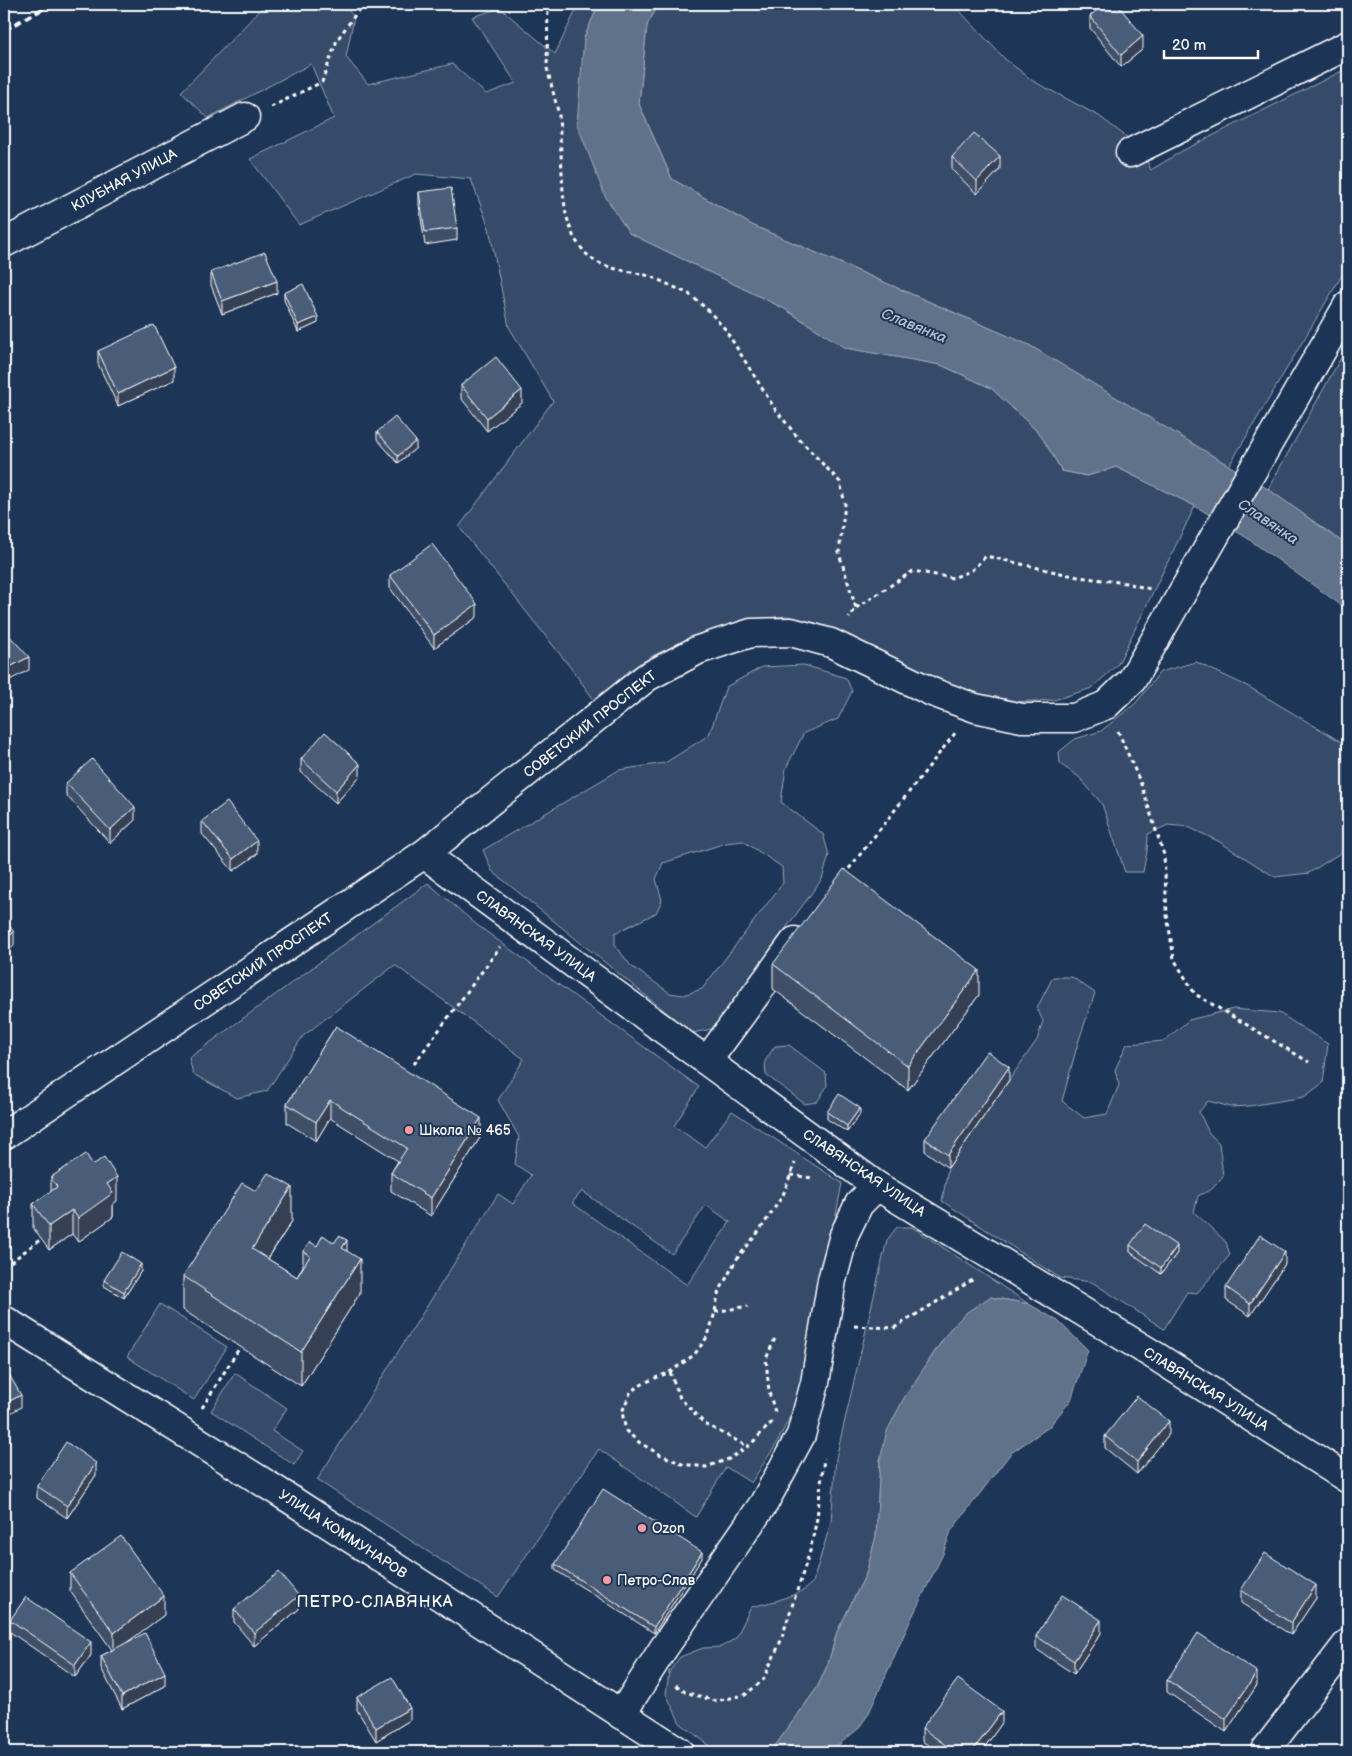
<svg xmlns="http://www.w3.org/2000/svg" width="1352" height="1756" font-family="'Balsamiq Sans',sans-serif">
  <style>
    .green { fill: #364b69; stroke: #9aa5b4; fill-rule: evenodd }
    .water { fill: #617289; stroke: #a0aab8 }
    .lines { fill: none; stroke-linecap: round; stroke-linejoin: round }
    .minor-casing { stroke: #fff; stroke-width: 31 }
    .path { stroke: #fff; stroke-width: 3; stroke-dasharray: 4 4; stroke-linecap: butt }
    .minor { stroke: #1d3557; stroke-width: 28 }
    .rail { stroke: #fff; stroke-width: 4; stroke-dasharray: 8 4; stroke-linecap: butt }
    .wall { fill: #405068; stroke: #fff }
    .shaded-wall { fill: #344155; stroke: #fff }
    .building { fill: #4a5d79; stroke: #fff }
    .poi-dot { fill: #ff9aa2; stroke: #1d3557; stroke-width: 2 }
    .labels { text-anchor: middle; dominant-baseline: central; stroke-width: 4; stroke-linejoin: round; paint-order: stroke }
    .street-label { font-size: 14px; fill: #fff; stroke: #1d3557 }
    .poi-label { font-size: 14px; fill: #fff; stroke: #1d3557; text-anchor: start }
    .water-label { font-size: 15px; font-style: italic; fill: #b8c0ca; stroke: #1d3557 }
    .quarter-label { font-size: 16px; letter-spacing: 1px; fill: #fff; stroke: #1d3557 }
  </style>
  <rect width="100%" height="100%" fill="#1d3557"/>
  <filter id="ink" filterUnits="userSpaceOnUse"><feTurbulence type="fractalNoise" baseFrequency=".02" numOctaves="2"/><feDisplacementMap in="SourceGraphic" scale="10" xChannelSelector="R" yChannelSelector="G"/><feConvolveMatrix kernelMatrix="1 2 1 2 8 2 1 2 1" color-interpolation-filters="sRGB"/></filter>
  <g filter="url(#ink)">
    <g class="green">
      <polygon points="266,4 343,4 354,17 346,57 368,84 452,64 486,94 516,83 472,17 500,8 555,54 576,10 570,4 599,4 584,38 629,233 783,308 846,348 941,365 991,388 1040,434 1062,471 1087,476 1116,467 1195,506 1118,664 1092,688 1054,700 1012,702 979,699 880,655 820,624 787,616 748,620 710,631 654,655 630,670 595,701 567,663 459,527 553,401 509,327 489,228 471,179 416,174 299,225 250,159 334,118 311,64 208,118 181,92"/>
      <polygon points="659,4 953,4 1005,59 1033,81 1099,116 1140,147 1151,170 1182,151 1348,68 1348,265 1229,466 1029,345 752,225 672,179 639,104 647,25"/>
      <polygon points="1348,345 1348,546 1268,489"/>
      <polygon points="1196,662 1249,687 1348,746 1348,848 1309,873 1275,877 1218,841 1188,827 1168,825 1148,834 1147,851 1143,872 1125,872 1102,804 1079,777 1060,764 1059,752 1075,739 1101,731 1136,703 1160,672"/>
      <path d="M804 665 846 678 852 691 838 719 804 733 786 768 781 802 823 834 829 855 822 879 712 1029 692 1033 492 871 483 850 619 770 665 763 709 735 726 687 762 667ZM743 841 782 867 783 883 702 989 683 995 670 993 631 966 615 945V933L656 913 662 900 656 879 663 863 726 843Z"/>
      <path d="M428 883 477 925 699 1087 674 1126 705 1147 732 1111 842 1183 802 1392 777 1443 751 1483 726 1467 696 1517 599 1449 498 1597 317 1480 498 1194 513 1204 531 1175 515 1164 519 1137 498 1100 524 1059 395 965 303 1036 267 1091 237 1098 193 1074 189 1058ZM582 1191 672 1254 706 1205 730 1222 687 1285 572 1203Z"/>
      <polygon points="1053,977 1072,977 1095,993 1078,1043 1062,1101 1084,1118 1107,1114 1119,1085 1115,1070 1127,1044 1164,1041 1189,1020 1233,1009 1279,1013 1328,1044 1323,1083 1304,1097 1249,1106 1231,1107 1208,1101 1199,1112 1209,1133 1219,1143 1223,1176 1212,1189 1198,1196 1194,1212 1226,1242 1230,1255 1197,1293 1187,1292 1164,1329 1092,1282 1060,1278 942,1201 948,1168 1037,1040 1043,1021 1037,1008"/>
      <polygon points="789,1045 826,1073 827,1086 817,1102 805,1104 766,1075 765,1061 775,1046"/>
      <polygon points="897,1227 912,1227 1029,1304 990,1297 950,1329 928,1362 880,1460 876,1536 866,1574 837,1632 828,1664 817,1688 775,1746 775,1752 718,1752 680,1723 666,1694 669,1672 680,1657 703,1648 721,1647 736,1638 751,1607 776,1601 803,1591 813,1582 831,1522 836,1458 887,1240"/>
      <polygon points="160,1304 227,1347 194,1400 127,1357"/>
      <polygon points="235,1373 287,1408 272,1431 303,1451 294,1465 211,1411"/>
    </g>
    <g class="water">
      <polygon points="599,4 659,4 647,25 639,104 672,179 752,225 1029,345 1268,489 1348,546 1348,610 1247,538 1195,506 1116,467 1087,476 1062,471 1040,434 991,388 941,365 846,348 783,308 629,233 605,196 577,124 584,38"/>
      <polygon points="990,1297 1029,1304 1058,1321 1088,1350 1071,1400 1049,1427 1011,1453 951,1531 943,1554 912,1617 868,1715 858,1729 830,1752 775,1752 775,1746 817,1688 828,1664 837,1632 866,1574 876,1536 880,1460 887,1431 904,1398 950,1329 967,1312"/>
    </g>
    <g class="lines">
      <defs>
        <g id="minor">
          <polyline points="1130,153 1348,45"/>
          <polyline points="4,243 245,117"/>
          <polyline points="424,854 877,1186 1157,1357 1348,1479"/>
          <polyline points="707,1061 795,941"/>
          <polyline points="4,1135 424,854 647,677 698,650 751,633 791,632 831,643 932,692 975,708 1022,718 1074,718 1106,705 1132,680 1348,305"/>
          <polyline points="4,1320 290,1499 680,1752"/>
          <polyline points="621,1715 663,1649 764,1503 801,1435 815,1383 832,1280 844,1235 859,1204 877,1186"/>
          <polyline points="1264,1752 1348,1643"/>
        </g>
      </defs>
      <use href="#minor" class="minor-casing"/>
      <g class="path">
        <polyline points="548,4 547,68 559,115 563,192 566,215 574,238 585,253 596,262 612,268 650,276 689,294 708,310 725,329 775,409 799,439 840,482 845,504 839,553 856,608 849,618"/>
        <polyline points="271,107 322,82 337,40 363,4"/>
        <polyline points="856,608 913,571 953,578 972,570 986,556 1078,577 1126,583 1150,589"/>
        <polyline points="1118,731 1141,784 1164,855 1167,915 1174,959 1195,994 1309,1062"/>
        <polyline points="844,875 956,732"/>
        <polyline points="414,1064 500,947"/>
        <polyline points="791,1175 812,1178"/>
        <polyline points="4,1267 41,1239"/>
        <polyline points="715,1312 748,1306"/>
        <polyline points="854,1326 894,1328 974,1279"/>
        <polyline points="670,1372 680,1398 705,1424 747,1446"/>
        <polyline points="202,1408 240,1347"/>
        <polyline points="775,1412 769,1392 766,1359 776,1336"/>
        <polyline points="772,1422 751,1444 729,1459 706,1467 682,1464 659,1454 640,1443 626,1431 622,1412 631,1391 646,1382 670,1372 694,1355 708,1336 715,1312 718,1294 736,1260 760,1230 783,1195 795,1163"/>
        <polyline points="676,1685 685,1692 716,1701 745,1695 763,1680 780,1643 810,1551 817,1518 824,1458"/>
      </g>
      <use href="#minor" class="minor"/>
      <g class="rail">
        <polyline points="4,7 10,4"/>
        <polyline points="4,30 52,4"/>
      </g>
    </g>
    <g class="wall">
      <polygon points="1090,16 1143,49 1121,67 1090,28"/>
      <polygon points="952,157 1000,169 977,194 952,170"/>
      <polygon points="419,192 457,228 457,240 425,245 419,205"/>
      <polygon points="211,272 277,293 222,314 211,285"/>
      <polygon points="284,293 318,323 298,332 284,300"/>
      <polygon points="98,351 174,380 118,406 98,364"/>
      <polygon points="461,385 522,403 487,431 461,398"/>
      <polygon points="377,432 416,448 398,463 377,439"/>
      <polygon points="390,575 477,617 434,648 390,588"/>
      <polygon points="301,759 360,776 336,803 301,772"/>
      <polygon points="66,783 135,820 110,843 66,795"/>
      <polygon points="202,821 257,854 233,871 202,834"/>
      <polygon points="773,964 979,995 908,1090 773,989"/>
      <polygon points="336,1026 481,1136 431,1216 391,1191 391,1173 398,1161 330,1118 316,1141 287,1123 287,1104"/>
      <polygon points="1009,1080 948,1168 925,1151 925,1139"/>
      <polygon points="827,1112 860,1114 847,1132 827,1119"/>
      <polygon points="51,1177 117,1201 113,1204 113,1217 78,1242 72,1234 49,1250 33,1228 33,1204 51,1191"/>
      <polygon points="292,1221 268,1259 297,1277 303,1266 303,1251 317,1246 347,1251 360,1293 301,1386 183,1310 183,1276"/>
      <polygon points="1130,1245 1177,1253 1161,1274 1130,1252"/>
      <polygon points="1285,1264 1250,1316 1226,1300 1226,1287"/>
      <polygon points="141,1271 124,1298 104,1286 104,1280"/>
      <polygon points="1169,1434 1137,1474 1105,1448 1105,1436"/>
      <polygon points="96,1475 67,1518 37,1498 37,1486"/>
      <polygon points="702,1558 654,1633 555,1570 555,1564"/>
      <polygon points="70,1573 164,1615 124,1644 165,1686 122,1709 101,1668 101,1656 112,1650 70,1591"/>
      <polygon points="1241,1590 1316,1598 1291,1635 1241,1603"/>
      <polygon points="234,1609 299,1609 254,1646 234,1622"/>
      <polygon points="10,1620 91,1655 75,1677 10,1632"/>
      <polygon points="1101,1633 1074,1674 1036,1649 1036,1636"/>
      <polygon points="1167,1680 1257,1685 1226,1732 1167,1692"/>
      <polygon points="357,1697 410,1720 376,1741 357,1710"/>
      <polygon points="1002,1723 981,1752 938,1752 922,1741 922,1728"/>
    </g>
    <g class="shaded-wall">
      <polygon points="1143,36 1143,49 1121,67 1121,55"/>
      <polygon points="1000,156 1000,169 977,194 977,181"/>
      <polygon points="277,281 277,293 222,314 222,301"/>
      <polygon points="318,317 318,323 298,332 298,325"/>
      <polygon points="174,367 174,380 118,406 118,394"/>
      <polygon points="522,390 522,403 487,431 487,418"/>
      <polygon points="416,441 416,448 398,463 398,456"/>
      <polygon points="477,604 477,617 434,648 434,635"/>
      <polygon points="29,657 29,670 4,683 4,670"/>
      <polygon points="360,764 360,776 336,803 336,791"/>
      <polygon points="135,807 135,820 110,843 110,830"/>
      <polygon points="257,841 257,854 233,871 233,859"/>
      <polygon points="14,932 14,945 4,953 4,940"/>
      <polygon points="979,970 979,995 908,1090 908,1066"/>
      <polygon points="4,994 5,994 5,1006 4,1007"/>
      <polygon points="1009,1067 1009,1080 948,1168 948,1155"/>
      <polygon points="330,1100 330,1118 316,1141 316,1122"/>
      <polygon points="860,1108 860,1114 847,1132 847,1126"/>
      <polygon points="481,1118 481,1136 431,1216 431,1198"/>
      <polygon points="117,1177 117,1201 113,1204 113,1217 78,1242 78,1218 107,1184"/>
      <polygon points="292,1187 292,1221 252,1283 252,1249"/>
      <polygon points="72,1210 72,1234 49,1250 49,1226"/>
      <polygon points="347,1240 347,1274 342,1248"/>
      <polygon points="1177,1246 1177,1253 1161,1274 1161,1268"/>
      <polygon points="1285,1252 1285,1264 1250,1316 1250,1304"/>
      <polygon points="360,1259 360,1293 301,1386 301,1352"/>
      <polygon points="141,1264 141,1271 124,1298 124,1292"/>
      <polygon points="21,1395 21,1407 4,1417 4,1404"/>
      <polygon points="1169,1421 1169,1434 1137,1474 1137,1462"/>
      <polygon points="96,1463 96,1475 67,1518 67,1506"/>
      <polygon points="702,1552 702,1558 654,1633 654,1627"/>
      <polygon points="1316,1585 1316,1598 1291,1635 1291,1623"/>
      <polygon points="164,1596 164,1615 114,1652 114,1633"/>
      <polygon points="299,1596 299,1609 254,1646 254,1633"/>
      <polygon points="1101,1620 1101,1633 1074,1674 1074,1661"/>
      <polygon points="91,1642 91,1655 75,1677 75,1665"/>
      <polygon points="1257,1672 1257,1685 1226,1732 1226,1719"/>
      <polygon points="165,1673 165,1686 122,1709 122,1696"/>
      <polygon points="410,1708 410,1720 376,1741 376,1728"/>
      <polygon points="1002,1711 1002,1723 981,1752 972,1752"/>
    </g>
    <g class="building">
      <polygon points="1104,4 1117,4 1143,36 1121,55 1090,16"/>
      <polygon points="974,133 1000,156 977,181 952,157"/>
      <polygon points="451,188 457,228 425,232 419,192"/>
      <polygon points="265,252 277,281 222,301 211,272"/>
      <polygon points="303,284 318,317 298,325 284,293"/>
      <polygon points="154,325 174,367 118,394 98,351"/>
      <polygon points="496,357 522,390 487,418 461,385"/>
      <polygon points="395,417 416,441 398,456 377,432"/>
      <polygon points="432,544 477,604 434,635 390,575"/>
      <polygon points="5,631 29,657 4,670 4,632"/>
      <polygon points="325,732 360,764 336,791 301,759"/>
      <polygon points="92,759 135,807 110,830 66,783"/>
      <polygon points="227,802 257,841 233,859 202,821"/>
      <polygon points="844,869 979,970 908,1066 773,964"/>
      <polygon points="4,919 14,932 4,940"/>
      <polygon points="336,1026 481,1118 431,1198 391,1173 407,1148 330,1100 316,1122 287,1104"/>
      <polygon points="987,1051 1009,1067 948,1155 925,1139"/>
      <polygon points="839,1094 860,1108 847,1126 827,1112"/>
      <polygon points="86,1154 93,1165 104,1157 117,1177 107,1184 113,1193 78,1218 72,1210 49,1226 33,1204 57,1187 51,1177"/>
      <polygon points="268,1173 292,1187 252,1249 297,1277 310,1256 303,1251 310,1242 317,1246 323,1235 334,1243 339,1236 347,1240 342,1248 360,1259 301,1352 183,1276 242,1183 256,1191"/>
      <polygon points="1145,1224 1177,1246 1161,1268 1130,1245"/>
      <polygon points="1260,1235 1285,1252 1250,1304 1226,1287"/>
      <polygon points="122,1252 141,1264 124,1292 104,1280"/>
      <polygon points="4,1366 21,1395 4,1404"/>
      <polygon points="1137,1396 1169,1421 1137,1462 1105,1436"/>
      <polygon points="66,1442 96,1463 67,1506 37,1486"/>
      <polygon points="603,1489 702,1552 654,1627 555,1564"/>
      <polygon points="121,1536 164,1596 114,1633 70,1573"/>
      <polygon points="1265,1553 1316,1585 1291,1623 1241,1590"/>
      <polygon points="279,1572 299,1596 254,1633 234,1609"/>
      <polygon points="1062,1595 1101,1620 1074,1661 1036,1636"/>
      <polygon points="26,1597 91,1642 75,1665 10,1620"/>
      <polygon points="145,1633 165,1673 122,1696 101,1656"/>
      <polygon points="1198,1633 1257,1672 1226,1719 1167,1680"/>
      <polygon points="392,1677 410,1708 376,1728 357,1697"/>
      <polygon points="958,1679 1002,1711 972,1752 955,1752 922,1728"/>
    </g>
  </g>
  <g class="poi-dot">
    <circle cx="409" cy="1130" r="5"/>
    <circle cx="642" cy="1528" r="5"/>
    <circle cx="607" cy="1580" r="5"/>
  </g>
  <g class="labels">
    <g class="street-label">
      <text transform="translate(124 180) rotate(-28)">КЛУБНАЯ УЛИЦА</text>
      <text transform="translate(590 724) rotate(-38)">СОВЕТСКИЙ ПРОСПЕКТ</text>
      <text transform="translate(536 936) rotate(36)">СЛАВЯНСКАЯ УЛИЦА</text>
      <text transform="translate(263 962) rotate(-34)">СОВЕТСКИЙ ПРОСПЕКТ</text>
      <text transform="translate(864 1173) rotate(34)">СЛАВЯНСКАЯ УЛИЦА</text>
      <text transform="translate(1206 1389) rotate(32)">СЛАВЯНСКАЯ УЛИЦА</text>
      <text transform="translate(343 1534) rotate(33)">УЛИЦА КОММУНАРОВ</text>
    </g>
    <g class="poi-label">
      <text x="419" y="1130">Школа № 465</text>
      <text x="652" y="1528">Ozon</text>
      <text x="617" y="1580">Петро-Слав</text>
    </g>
    <g class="water-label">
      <text transform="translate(914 326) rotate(22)">Славянка</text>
      <text transform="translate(1268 522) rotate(34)">Славянка</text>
    </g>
    <g class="quarter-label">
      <text x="375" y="1602">ПЕТРО-СЛАВЯНКА</text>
    </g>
  </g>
  <rect width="1352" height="1756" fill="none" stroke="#1d3557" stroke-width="20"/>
  <rect x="10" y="10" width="1332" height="1736" fill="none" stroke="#fff" stroke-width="2" filter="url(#ink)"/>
  <path d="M1164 50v8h94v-8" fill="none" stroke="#ffffff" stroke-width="2.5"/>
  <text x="1172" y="50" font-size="15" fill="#ffffff" stroke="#1d3557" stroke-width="4" paint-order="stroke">20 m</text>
</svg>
